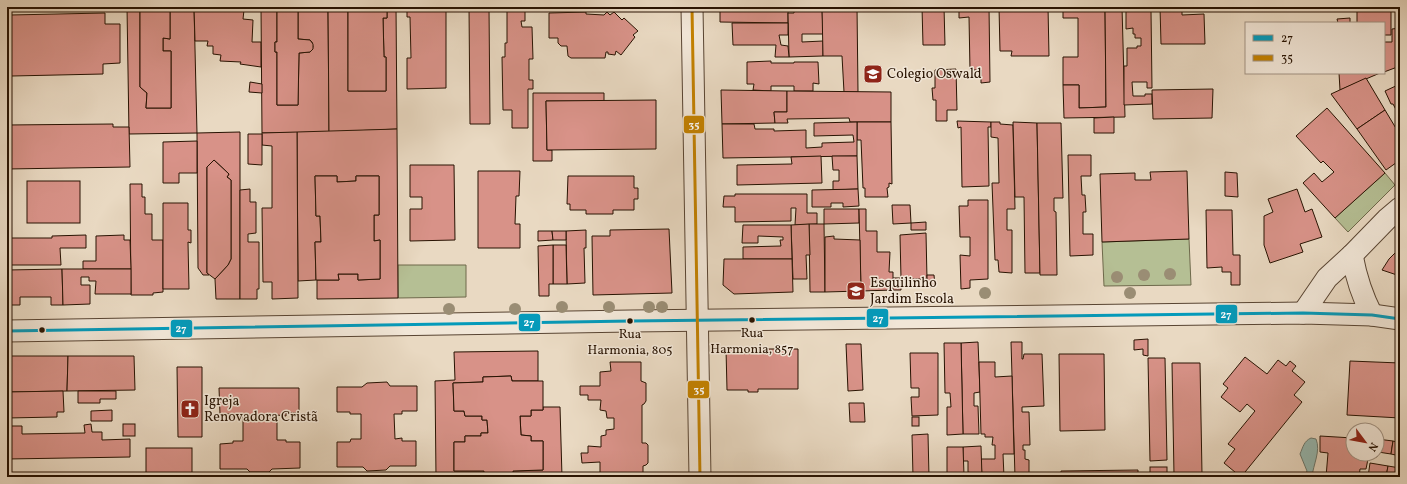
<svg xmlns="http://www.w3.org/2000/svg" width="1407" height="484" font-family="Vollkorn,serif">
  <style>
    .green { fill: #b5bf94; stroke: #6e694b }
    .water { fill: #97bab2; stroke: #6b776c }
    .building { fill: #d89288; stroke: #281302 }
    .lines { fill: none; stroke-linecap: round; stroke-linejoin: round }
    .minor-casing { stroke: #584432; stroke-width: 23 }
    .minor { stroke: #f1e6d7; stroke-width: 21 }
    .bus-1-casing { stroke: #f1e6d7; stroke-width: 6 }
    .bus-2-casing { stroke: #f1e6d7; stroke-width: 6 }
    .bus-1 { stroke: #049aba; stroke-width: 3 }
    .bus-2 { stroke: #c38100; stroke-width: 3 }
    .tree { fill: #9a8d74 }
    .bus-dot { fill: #281302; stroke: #f1e6d7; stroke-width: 1.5 }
    .labels { text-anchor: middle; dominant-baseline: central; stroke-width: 3; stroke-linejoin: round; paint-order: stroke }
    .bus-label { font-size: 13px; fill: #281302; stroke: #f1e6d7 }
    .poi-label { font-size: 14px; fill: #281302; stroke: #f1e6d7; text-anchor: start }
    .line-badge { stroke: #f1e6d7; stroke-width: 1.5 }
    .badge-label { font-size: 11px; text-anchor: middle; font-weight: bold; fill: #fff }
  </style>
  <rect width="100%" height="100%" fill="#e9d9c2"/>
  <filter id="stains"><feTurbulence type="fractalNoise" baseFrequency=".005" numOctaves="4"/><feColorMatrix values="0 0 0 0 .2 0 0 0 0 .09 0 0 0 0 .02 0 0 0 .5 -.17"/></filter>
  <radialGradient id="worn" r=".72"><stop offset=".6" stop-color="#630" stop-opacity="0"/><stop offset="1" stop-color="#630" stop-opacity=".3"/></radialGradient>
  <g class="green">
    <polygon points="1385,173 1395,185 1348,232 1335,218"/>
    <polygon points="1189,239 1191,285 1104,286 1102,242"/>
    <polygon points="398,265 466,265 466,297 398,298"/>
  </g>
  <path class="water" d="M1311 438 1316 439C1321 451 1313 465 1312 477H1304L1307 471 1300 454C1303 447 1304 441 1311 438Z"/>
  <g class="building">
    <polygon points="127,7 140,7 140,87 147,93 146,108 171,108 171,51 163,51 163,38 170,39 170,7 194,7 197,133 129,134"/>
    <polygon points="140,7 170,7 170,39 163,38 163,51 171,51 171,108 146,108 147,93 140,87"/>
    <polygon points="194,7 242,7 242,11 244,10 243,19 253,20 252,42 261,42 261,67 240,64 241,62 220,61 221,55 213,54 213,46 207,46 208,41 195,41"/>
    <polygon points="261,7 277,7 277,42 275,42 275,52 277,52 277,105 298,105 299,53 310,52 313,47 312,42 310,40 298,39 298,7 328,7 329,132 262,133"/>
    <polygon points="277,7 298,7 298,39 310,40 313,44 313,49 310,52 299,53 298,105 277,105 277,52 275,52 275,42 277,42"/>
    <polygon points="328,7 348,7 348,91 386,91 386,57 384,57 383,18 387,18 387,7 396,7 397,129 329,132"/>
    <polygon points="348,7 387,7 387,18 383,18 384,57 386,57 386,91 348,91"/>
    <polygon points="407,7 446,7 446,88 407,89 407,58 411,58 410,17 407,17"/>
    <polygon points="469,7 489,7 490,124 470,124"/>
    <polygon points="507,7 525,7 525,21 521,21 522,27 532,27 533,59 529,59 529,80 533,80 533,89 528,89 528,128 512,128 512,110 503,110 502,57 505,57 505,43 507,43"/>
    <polygon points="720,7 788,7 788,23 720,22"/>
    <polygon points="794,7 822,7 823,34 802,34 802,42 823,41 823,56 789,57 788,13 794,13"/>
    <polygon points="822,7 857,7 858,92 844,92 842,56 823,56"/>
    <polygon points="922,7 944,7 945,45 923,45"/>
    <polygon points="959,7 989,7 990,82 981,83 981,70 970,70 969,17 959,18"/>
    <polygon points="999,7 1048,7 1049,56 1011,56 1012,51 1000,51"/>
    <polygon points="1063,7 1105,7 1106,107 1079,108 1079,85 1063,85 1063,57 1078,57 1078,18 1063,18"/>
    <polygon points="1105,7 1122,7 1125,117 1064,118 1063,85 1079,85 1079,108 1106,107"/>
    <polygon points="1126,7 1141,7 1141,11 1151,11 1152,88 1147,88 1147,82 1132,82 1133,96 1145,96 1145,94 1152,94 1152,104 1124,105 1124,66 1127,66 1127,48 1137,48 1137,46 1141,46 1141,38 1135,38 1135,34 1133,34 1133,28 1126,29"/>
    <polygon points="1160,7 1182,7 1182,15 1204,14 1205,44 1161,44"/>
    <polygon points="1357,7 1391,7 1391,35 1384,35 1384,23 1357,23"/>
    <polygon points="586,12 586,14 604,15 607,12 610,15 614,12 622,20 624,18 638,31 633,35 635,37 621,55 616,51 615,55 608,54 608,52 606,52 605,58 571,58 568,56 567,46 561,46 558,43 558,38 549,38 549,13"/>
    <polygon points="105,13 105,24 120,24 120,63 103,64 103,74 12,76 7,73 7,17 10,15"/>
    <polygon points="1350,18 1350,23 1338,23 1337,19"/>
    <polygon points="732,23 788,23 788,35 779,35 781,45 788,46 789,57 775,57 776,45 733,45"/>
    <polygon points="1400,28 1400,66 1384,72 1384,42 1392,42 1392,29"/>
    <polygon points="771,61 771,63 794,63 794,62 818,62 819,84 813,83 813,91 794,91 794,86 771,86 771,91 753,90 754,84 747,84 747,62"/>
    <polygon points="956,69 957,110 947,110 947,121 936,121 936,100 933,100 932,88 935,88 935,70"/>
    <polygon points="1339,73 1380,73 1340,90"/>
    <polygon points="1366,78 1385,110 1357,129 1331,94"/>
    <polygon points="250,82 262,84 262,93 249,92"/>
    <polygon points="1400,84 1400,117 1393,104 1391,104 1385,91"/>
    <polygon points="1213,89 1212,118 1153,119 1152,90"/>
    <polygon points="721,90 787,91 787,112 774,112 775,123 722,124"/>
    <polygon points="787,91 891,92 891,122 850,122 849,118 787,119 788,123 775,123 774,112 787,112"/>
    <polygon points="533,93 604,93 604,101 546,101 547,150 552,150 552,161 533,161"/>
    <polygon points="656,100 656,149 547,150 546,101"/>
    <polygon points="1327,108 1385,173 1335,218 1303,183 1314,173 1322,182 1334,172 1323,161 1321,163 1296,136"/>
    <polygon points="1385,110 1400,135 1400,160 1386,170 1357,129"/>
    <polygon points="1114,117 1114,133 1094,133 1094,118"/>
    <polygon points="957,121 991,122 991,127 988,127 989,186 962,187 961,127 958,128"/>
    <polygon points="857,122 891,122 892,184 889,183 889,187 887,188 888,197 865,197 865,188 863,188 861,140 857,140"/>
    <polygon points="857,122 857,156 723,158 722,124 754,124 755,129 774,129 774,131 806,130 806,148 822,147 822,143 854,142 853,135 814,136 814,123"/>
    <polygon points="991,122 1000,122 1000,124 1013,125 1015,209 1007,209 1007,230 1012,230 1012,273 999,272 998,260 995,260 992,183 999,183 998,138 991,137"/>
    <polygon points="1013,122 1037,123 1040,273 1025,273 1024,197 1015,197"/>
    <polygon points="1037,123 1061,123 1063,198 1054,198 1054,211 1056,212 1057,275 1040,275"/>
    <polygon points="113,124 113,127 129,127 130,167 7,169 7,125"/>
    <polygon points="397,129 398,298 317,299 317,280 339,280 338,274 358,274 358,280 380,279 380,240 374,241 374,215 379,215 379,176 356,176 356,181 337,182 337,176 315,176 316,216 320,216 321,242 315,242 316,280 298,281 297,132"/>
    <polygon points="240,132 240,299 216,299 215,279 228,265 231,259 231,180 227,177 229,174 214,160 207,167 207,273 209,275 203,275 198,268 197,133"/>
    <polygon points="297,132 298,298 272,299 272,282 263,282 262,208 272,208 272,146 262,145 262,133"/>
    <polygon points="248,134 262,134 262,165 248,164"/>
    <polygon points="197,141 197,173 179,173 179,183 163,183 163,142"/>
    <polygon points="1068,155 1091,155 1091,176 1081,176 1082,195 1085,195 1086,212 1083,212 1083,234 1093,234 1093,255 1070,256"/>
    <polygon points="821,156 822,183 737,185 737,165 792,164 791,157"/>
    <polygon points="832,156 857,156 858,189 833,190 833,181 839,181 839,170 833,170"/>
    <polygon points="214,160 229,174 227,177 231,180 231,259 228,265 215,279 207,273 207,167"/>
    <polygon points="410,165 454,165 455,240 410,241 410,209 422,209 422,197 410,197"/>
    <polygon points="478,171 520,171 519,196 516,196 515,224 520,224 520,248 478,248"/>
    <polygon points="1187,171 1189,239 1102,242 1100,174 1135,173 1135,180 1151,180 1150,172"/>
    <polygon points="1225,172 1237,173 1238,197 1225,196"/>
    <polygon points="315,176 337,176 337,182 356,181 356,176 379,176 379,215 374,215 374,241 380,240 380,279 358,280 358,274 338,274 339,280 316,280 315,242 321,242 320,216 316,216"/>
    <polygon points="568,176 634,176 634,188 638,188 638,199 634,199 634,210 613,210 613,214 586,214 586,210 570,210 570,204 567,204"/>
    <rect x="27" y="181" width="53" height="42"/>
    <polygon points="130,184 142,184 142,197 145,197 145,214 152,214 152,240 163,240 163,292 153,293 153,295 131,295"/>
    <polygon points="250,189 250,202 256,202 256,233 248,234 248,242 259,242 259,289 257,289 257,299 240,299 240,190"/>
    <polygon points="858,189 859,206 843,207 843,203 831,203 831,207 812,207 812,190"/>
    <polygon points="1297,189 1305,212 1312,209 1322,237 1300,244 1303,252 1270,263 1264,245 1264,216 1273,212 1268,199"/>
    <polygon points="735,194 807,194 807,213 817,213 817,224 795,225 796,208 791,208 791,221 735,222 735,207 723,207 724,196 735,196"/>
    <polygon points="968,200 988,200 988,279 970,280 970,288 961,289 960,255 970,256 970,237 960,237 959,206 968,206"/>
    <polygon points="163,203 188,203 188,230 191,230 191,243 188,242 189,289 163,289"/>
    <polygon points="892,205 910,205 911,223 893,224"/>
    <polygon points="824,209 859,209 859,223 824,224"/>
    <polygon points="859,209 866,209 866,231 877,231 877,252 890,252 889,272 893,272 893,290 861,291"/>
    <polygon points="1206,210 1232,210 1233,255 1240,255 1240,285 1231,285 1231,272 1222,272 1222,267 1207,268"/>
    <polygon points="926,222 926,230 911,230 911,223"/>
    <polygon points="809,224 824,224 825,292 810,292"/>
    <polygon points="809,224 810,255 806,255 807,279 793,279 791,225"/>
    <polygon points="743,225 791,225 792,259 743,259 743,247 781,246 780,240 783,240 783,237 758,236 758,243 742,243"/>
    <polygon points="669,229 672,293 593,295 592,236 610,236 610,230"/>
    <polygon points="586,230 586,248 584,248 585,283 567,284 566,231"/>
    <polygon points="538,231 552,231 553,240 538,241"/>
    <polygon points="552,231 566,231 566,240 553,240"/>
    <polygon points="926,233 927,279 901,279 901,290 893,290 893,278 901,278 900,235"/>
    <polygon points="86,235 86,248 60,248 61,265 10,265 10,238 52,238 52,236"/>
    <polygon points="124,235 124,240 130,240 131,269 83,269 83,261 96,261 96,236"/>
    <polygon points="834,236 834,239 860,240 861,291 825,292 825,237"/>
    <polygon points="553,245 566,245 567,284 553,284"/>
    <polygon points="553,245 553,284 549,284 549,296 539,296 538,246"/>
    <polygon points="1400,248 1400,276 1382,270 1389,259"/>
    <polygon points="724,259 792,259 793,292 734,294 723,285"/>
    <polygon points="62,269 63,305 51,305 51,297 20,297 20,305 7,305 7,270"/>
    <polygon points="62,269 131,269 131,294 95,294 96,281 89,281 89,277 81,277 81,285 90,285 90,304 63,305"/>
    <polygon points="927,275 934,275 935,287 927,287"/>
    <polygon points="1148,339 1148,356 1143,355 1143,349 1134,350 1134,340"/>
    <polygon points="978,342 980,392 974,393 974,406 978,406 979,434 963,434 961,343"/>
    <polygon points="1011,342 1022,342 1022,359 1023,359 1024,354 1042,354 1044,406 1022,407 1022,412 1029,412 1030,445 1023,445 1023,450 1025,450 1025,459 1029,460 1029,475 1021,475 1021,477 1015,477"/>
    <polygon points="944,343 961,343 963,434 947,435 947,407 951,407 950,393 945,393"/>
    <polygon points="846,344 861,344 863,390 848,391"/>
    <polygon points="726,349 798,349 798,389 758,389 758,392 748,392 748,390 727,390"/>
    <polygon points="538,351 538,381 512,381 511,376 483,377 483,382 453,383 454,411 464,411 465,416 482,416 482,420 487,420 488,433 481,433 481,436 465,436 465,442 454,442 454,471 484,471 484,476 513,476 513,471 543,470 543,441 531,441 531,436 521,435 520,416 531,416 531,410 543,410 543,407 560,407 562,477 436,477 435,381 455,380 454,352"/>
    <polygon points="910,353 938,353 938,415 912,416 911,397 919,397 919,388 911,388"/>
    <polygon points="1059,354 1104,354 1105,430 1060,431"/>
    <polygon points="7,356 68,356 67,391 7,392"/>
    <polygon points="68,356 134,356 135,390 67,391"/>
    <polygon points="1245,357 1267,374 1278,360 1286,366 1290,361 1296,366 1292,371 1305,382 1294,395 1302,402 1241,477 1224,463 1235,449 1228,444 1255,411 1247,404 1240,412 1221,397 1228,388 1223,384"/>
    <polygon points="1148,358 1165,358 1167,460 1150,461"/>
    <polygon points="1350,361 1400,363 1400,418 1347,415"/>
    <polygon points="610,362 641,362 641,381 646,383 646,401 644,404 642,405 642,443 646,443 648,445 648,463 646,465 643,466 643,477 612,477 612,476 600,475 600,462 582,463 581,453 588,453 588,446 601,447 601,436 606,435 606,430 614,429 614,418 607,418 606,411 600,410 601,400 588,400 588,395 580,395 580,386 600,386 600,372 611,371"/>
    <polygon points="979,362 995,362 995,377 1012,376 1014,454 1003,454 1004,477 982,477 981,459 995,459 995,445 992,445 993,437 985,437 985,434 981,434"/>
    <polygon points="1172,363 1200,363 1202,474 1174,475"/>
    <polygon points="177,367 202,367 202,437 178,437"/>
    <polygon points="511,376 512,381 543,381 543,410 531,410 531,416 520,416 521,435 531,436 531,441 543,441 543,470 513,471 513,476 484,476 484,471 454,471 454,442 465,442 465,436 481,436 481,433 488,433 487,420 482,420 482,416 465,416 464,411 454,411 453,383 483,382 483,377"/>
    <polygon points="387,382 390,386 417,386 417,411 402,411 402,414 394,414 395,439 402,438 402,441 416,441 416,466 390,466 386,470 367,471 363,467 337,467 337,442 350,442 351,439 361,439 361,414 350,414 350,412 337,412 337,387 362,387 367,383"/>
    <polygon points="219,388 299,388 299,413 286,413 286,416 277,415 277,440 286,440 286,442 300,442 300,468 272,469 269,472 250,472 247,469 220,469 220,444 233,443 233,441 243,441 243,417 232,417 232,414 220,414"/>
    <polygon points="63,391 64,412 57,412 57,417 7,418 7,392"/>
    <polygon points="78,391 116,391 116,399 100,399 100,403 78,403"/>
    <polygon points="849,403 864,403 865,422 850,422"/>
    <polygon points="112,410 112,421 91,421 91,411"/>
    <rect x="912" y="417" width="7" height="9"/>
    <polygon points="91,424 92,432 102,432 102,440 130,439 130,457 7,459 7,426 22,426 22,434 85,433 84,425"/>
    <rect x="123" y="424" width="12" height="12"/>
    <polygon points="928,434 929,477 913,477 912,435"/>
    <polygon points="1320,436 1353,438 1353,454 1369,454 1366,469 1360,469 1359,477 1326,477 1328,453 1320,452"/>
    <polygon points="1377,439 1393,441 1391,454 1378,452 1377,457 1368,455 1369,454 1377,454"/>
    <polygon points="1393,441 1400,443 1400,456 1391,454"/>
    <polygon points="981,446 982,477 972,477 972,473 968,472 968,461 963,461 963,447"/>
    <polygon points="947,447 963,447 964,475 947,476"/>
    <rect x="146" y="448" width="46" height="29"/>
    <polygon points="1370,463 1388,466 1386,477 1368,477"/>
    <polygon points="1388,466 1400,468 1400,477 1386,477"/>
    <rect x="1150" y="467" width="17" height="10"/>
    <polygon points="1138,470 1138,477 1061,477 1061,471"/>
  </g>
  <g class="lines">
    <defs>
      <g id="minor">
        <polyline points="692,7 700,477"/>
        <polyline points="1352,255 1387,219 1400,208"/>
        <path d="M1303 313 1327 278 1352 255C1356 277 1361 294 1372 315"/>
        <polyline points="7,331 631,321 1303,313 1372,315 1400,319"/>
      </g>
    </defs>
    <use href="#minor" class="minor-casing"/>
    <use href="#minor" class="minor"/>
    <defs>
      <polyline id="bus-1" points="7,331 631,321 1303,313 1372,315 1400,319"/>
      <polyline id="bus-2" points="692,7 700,477"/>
    </defs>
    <use href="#bus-1" class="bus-1-casing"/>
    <use href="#bus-2" class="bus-2-casing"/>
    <use href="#bus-1" class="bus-1"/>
    <use href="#bus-2" class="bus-2"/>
  </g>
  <g class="tree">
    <circle cx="1170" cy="274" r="6"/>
    <circle cx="1144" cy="275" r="6"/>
    <circle cx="1117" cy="277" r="6"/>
    <circle cx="985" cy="293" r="6"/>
    <circle cx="1130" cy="293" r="6"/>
    <circle cx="562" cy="307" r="6"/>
    <circle cx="609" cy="307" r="6"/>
    <circle cx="649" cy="307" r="6"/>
    <circle cx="662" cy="307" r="6"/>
    <circle cx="449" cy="309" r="6"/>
    <circle cx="515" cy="309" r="6"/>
  </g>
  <defs>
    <symbol id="school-square" viewBox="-11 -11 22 22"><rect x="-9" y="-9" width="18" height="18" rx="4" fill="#8f2418" stroke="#f1e6d7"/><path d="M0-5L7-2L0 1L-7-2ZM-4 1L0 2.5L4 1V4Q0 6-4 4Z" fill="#fff"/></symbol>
    <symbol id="church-square" viewBox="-11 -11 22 22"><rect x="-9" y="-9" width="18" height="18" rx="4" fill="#8f2418" stroke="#f1e6d7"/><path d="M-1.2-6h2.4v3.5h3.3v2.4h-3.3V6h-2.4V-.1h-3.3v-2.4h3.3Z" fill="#fff"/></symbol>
  </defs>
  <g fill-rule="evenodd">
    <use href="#school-square" x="862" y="63" width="22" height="22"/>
    <use href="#school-square" x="845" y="280" width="22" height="22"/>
    <use href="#church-square" x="179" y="398" width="22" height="22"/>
  </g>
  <g class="bus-dot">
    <circle cx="752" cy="320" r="3.5"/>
    <circle cx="630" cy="321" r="3.5"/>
    <circle cx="42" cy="330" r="3.5"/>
  </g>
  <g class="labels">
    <g class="bus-label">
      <text x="752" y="334">Rua<tspan x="752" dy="16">Harmonia, 857</tspan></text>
      <text x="630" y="335">Rua<tspan x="630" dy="16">Harmonia, 805</tspan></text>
    </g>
    <g class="poi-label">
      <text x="887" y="74">Colegio Oswald</text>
      <text x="870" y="283">Esquilinho<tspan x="870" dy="16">Jardim Escola</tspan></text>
      <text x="204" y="401">Igreja<tspan x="204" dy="16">Renovadora Cristã</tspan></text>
    </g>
  </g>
  <g class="line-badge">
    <rect x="683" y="115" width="22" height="19" rx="4" fill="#c38100"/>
    <rect x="1215" y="304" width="23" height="20" rx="4" fill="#049aba"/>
    <rect x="866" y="308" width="23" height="20" rx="4" fill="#049aba"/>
    <rect x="518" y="313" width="23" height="19" rx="4" fill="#049aba"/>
    <rect x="170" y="319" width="23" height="19" rx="4" fill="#049aba"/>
    <rect x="687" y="380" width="23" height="19" rx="4" fill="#c38100"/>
  </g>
  <g class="badge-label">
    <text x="694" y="128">35</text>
    <text x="1226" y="318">27</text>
    <text x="878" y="322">27</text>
    <text x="529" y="326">27</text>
    <text x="181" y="332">27</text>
    <text x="699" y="393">35</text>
  </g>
  <rect width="1407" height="484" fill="none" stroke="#e9d9c2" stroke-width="24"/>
  <rect x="8" y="8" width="1391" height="468" fill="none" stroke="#281302" stroke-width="2"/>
  <rect x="12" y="12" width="1383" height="460" fill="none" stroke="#281302"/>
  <rect x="1245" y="22" width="140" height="52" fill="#f1e6d7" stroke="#a19282"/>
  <rect x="1253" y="35" width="20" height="6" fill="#049aba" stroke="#a19282"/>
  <text x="1281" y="42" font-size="12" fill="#281302">27</text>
  <rect x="1253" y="55" width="20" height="6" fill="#c38100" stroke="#a19282"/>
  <text x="1281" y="62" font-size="12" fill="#281302">35</text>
  <g transform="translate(1365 442) rotate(122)"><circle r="19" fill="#f1e6d7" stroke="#a19282"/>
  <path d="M0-3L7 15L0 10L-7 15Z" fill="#8f2418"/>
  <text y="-6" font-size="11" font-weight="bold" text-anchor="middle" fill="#281302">N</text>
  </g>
  <rect width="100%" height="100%" filter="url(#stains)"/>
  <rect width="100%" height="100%" fill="url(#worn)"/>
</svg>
